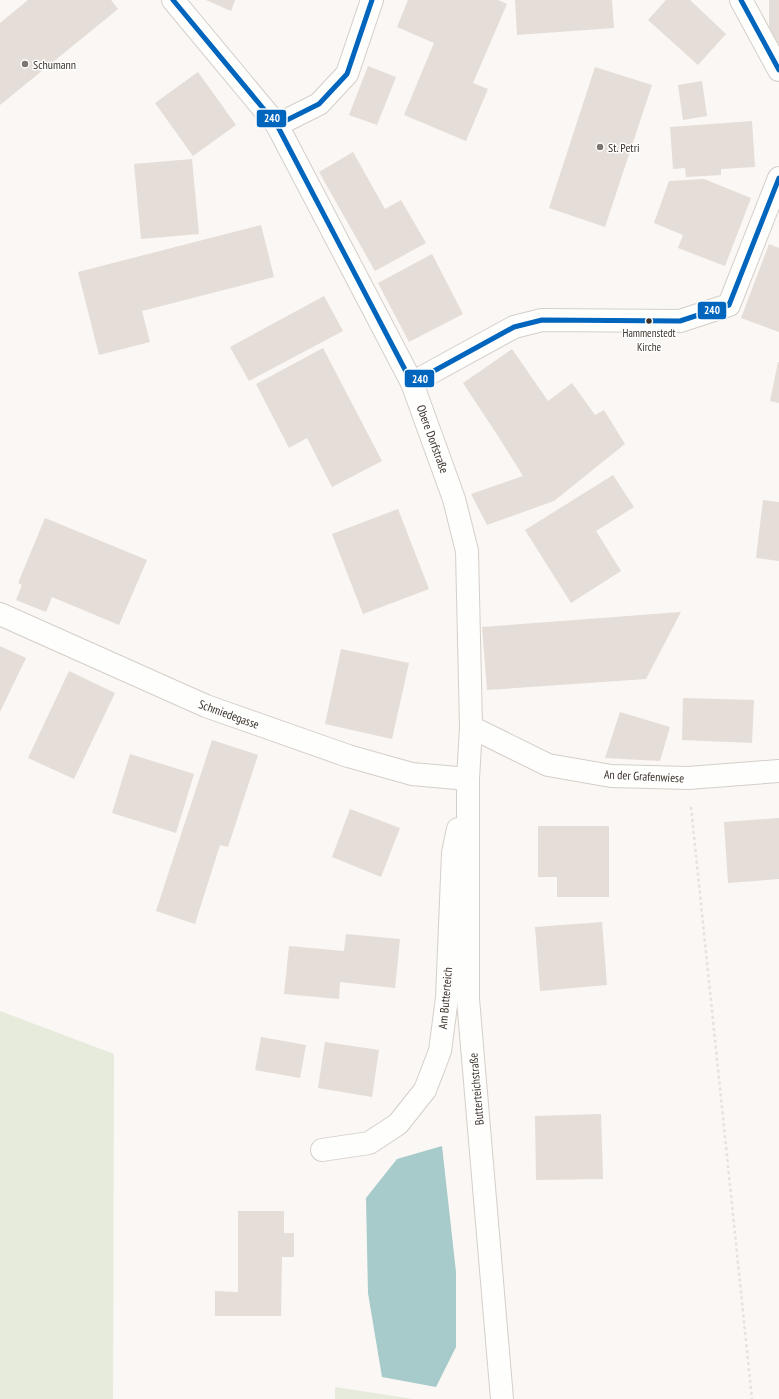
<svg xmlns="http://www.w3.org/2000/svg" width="779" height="1399" font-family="'PT Sans Narrow',sans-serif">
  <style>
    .grass { fill: #e6ebdb }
    .water { fill: #a7cacb }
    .building { fill: #e5ddd7 }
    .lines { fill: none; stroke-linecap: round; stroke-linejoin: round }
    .minor-casing { stroke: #d5cfc9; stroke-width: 24 }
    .path { stroke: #e4e3e2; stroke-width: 2.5; stroke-dasharray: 3 3; stroke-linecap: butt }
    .minor { stroke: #fefefd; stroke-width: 22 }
    .bus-1-casing { stroke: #fff; stroke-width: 8 }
    .bus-1 { stroke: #0065bd; stroke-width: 5 }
    .poi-dot { fill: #7e7770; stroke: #fff; stroke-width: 1.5 }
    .bus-dot { fill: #3b3229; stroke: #fff; stroke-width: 1.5 }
    .labels { text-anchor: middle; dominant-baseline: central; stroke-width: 3; stroke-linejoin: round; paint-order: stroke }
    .bus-label { font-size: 11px; fill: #3b3229; stroke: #fff }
    .poi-label { font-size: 12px; fill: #3b3229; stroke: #fff; text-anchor: start }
    .street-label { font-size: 12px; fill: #3b3229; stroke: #fff }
    .line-badge { stroke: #fff; stroke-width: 1.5 }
    .badge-label { font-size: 11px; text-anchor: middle; font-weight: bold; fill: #fff }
  </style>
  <rect width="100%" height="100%" fill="#faf7f4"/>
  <g class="grass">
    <polygon points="0,1011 114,1054 113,1399 0,1399"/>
    <polygon points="335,1387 413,1399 335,1399"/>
  </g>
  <polygon class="water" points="442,1146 456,1272 456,1347 436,1387 382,1377 368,1293 366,1198 397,1159"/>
  <g class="building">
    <polygon points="28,0 111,0 118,9 0,105 0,23"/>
    <polygon points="206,0 235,0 231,11"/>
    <polygon points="408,0 498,0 507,4 473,83 488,89 466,141 404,115 434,43 397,27"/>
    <polygon points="515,0 612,0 614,28 517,35"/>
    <polygon points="666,0 690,0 726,34 698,65 648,20"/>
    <rect x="769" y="0" width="10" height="43"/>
    <polygon points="368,66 396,77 377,125 349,115"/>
    <polygon points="595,67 652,85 605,227 549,208"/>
    <polygon points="198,72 236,125 193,156 155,103"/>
    <polygon points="702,81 707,116 683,120 678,85"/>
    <polygon points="752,121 755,167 721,169 721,175 686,177 685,168 673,169 670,127"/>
    <polygon points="353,152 385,209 401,200 426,243 375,271 319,172"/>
    <polygon points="192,159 199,234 141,239 134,164"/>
    <polygon points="704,179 751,198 725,266 678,248 683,235 654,223 669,181"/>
    <polygon points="261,225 274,277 142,311 150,342 99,355 78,272"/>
    <polygon points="769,244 779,248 779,332 741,318"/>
    <polygon points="432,254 463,314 409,342 378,283"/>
    <polygon points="324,296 343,331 249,381 230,347"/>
    <polygon points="323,348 382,461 332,487 307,438 289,448 256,384"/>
    <polygon points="512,349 548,401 572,383 595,415 604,410 625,444 554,501 487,525 471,494 523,476 498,436 463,383"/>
    <polygon points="778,362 779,362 779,403 770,401"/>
    <polygon points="613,475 634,507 596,531 621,571 571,603 525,530"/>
    <polygon points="763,500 779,502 779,561 756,558"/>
    <polygon points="398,509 429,589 363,614 332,534"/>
    <polygon points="45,518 147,560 119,625 52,597 46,612 16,600 22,585 18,583"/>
    <polygon points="681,612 646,679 487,690 482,627"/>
    <polygon points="0,646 26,658 0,712"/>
    <polygon points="341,649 409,663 392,739 325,724"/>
    <polygon points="69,671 115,693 74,779 28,758"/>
    <polygon points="683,698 754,700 752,743 682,740"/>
    <polygon points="620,712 670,727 660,761 605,758"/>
    <polygon points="212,740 258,755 228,847 220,845 195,924 156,911"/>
    <polygon points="130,754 194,774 176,833 112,813"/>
    <polygon points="350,809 400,828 381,877 332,857"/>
    <polygon points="779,818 779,879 728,883 724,822"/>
    <polygon points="538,826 609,826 609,897 557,897 557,877 538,877"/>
    <polygon points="602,922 607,985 540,991 535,927"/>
    <polygon points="346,934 400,939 395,988 340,982 339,999 284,994 289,946 344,951"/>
    <polygon points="261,1037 306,1045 300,1078 255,1070"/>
    <polygon points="325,1042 379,1050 372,1097 318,1088"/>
    <polygon points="601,1114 603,1179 536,1180 535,1116"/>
    <polygon points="238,1211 284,1211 284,1233 294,1233 294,1257 282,1257 281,1316 215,1316 215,1291 238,1292"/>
  </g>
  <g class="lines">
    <defs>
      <g id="minor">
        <polyline points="173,0 277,125 412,383 454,499 467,551 471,727 468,779 468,999 502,1399"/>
        <polyline points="741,0 779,70"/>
        <polyline points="277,125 319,104 347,74 372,0"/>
        <polyline points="412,383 514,327 542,320 680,321 729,305 779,178"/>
        <polyline points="0,614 206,706 348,756 412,774 468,779"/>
        <polyline points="471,727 548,765 611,776 688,778 779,771"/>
        <polyline points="322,1150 369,1143 398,1124 425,1090 440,1051 447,998 453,853 458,829"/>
      </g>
    </defs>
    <use href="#minor" class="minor-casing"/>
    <polyline class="path" points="691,807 752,1399"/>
    <use href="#minor" class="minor"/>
    <defs>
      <g id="bus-1">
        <polyline points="173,0 277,125 412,383 514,327 542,320 680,321 729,305 779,178"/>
        <polyline points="741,0 779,70"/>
        <polyline points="277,125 319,104 347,74 372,0"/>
      </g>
    </defs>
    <use href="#bus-1" class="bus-1-casing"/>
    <use href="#bus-1" class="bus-1"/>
  </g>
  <g class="poi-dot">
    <circle cx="25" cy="64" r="4"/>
    <circle cx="600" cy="147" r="4"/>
  </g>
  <circle class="bus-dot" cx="649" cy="321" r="3.5"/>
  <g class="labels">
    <g class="bus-label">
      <text x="649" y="333">Hammenstedt<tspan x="649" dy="14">Kirche</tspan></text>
    </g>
    <g class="poi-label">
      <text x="33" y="64">Schumann</text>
      <text x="608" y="147">St. Petri</text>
    </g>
    <g class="street-label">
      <text transform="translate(433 439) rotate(70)">Obere Dorfstraße</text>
      <text transform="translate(229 714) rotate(20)">Schmiedegasse</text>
      <text transform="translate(644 776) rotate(3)">An der Grafenwiese</text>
      <text transform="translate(445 998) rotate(-85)">Am Butterteich</text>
      <text transform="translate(476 1089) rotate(-95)">Butterteichstraße</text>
    </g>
  </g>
  <g class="line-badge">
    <rect x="256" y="109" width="31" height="19" rx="4" fill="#0065bd"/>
    <rect x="697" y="301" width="30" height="19" rx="4" fill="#0065bd"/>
    <rect x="404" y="369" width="31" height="19" rx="4" fill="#0065bd"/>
  </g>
  <g class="badge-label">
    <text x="272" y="122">240</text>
    <text x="712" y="314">240</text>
    <text x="420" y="383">240</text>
  </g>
</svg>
